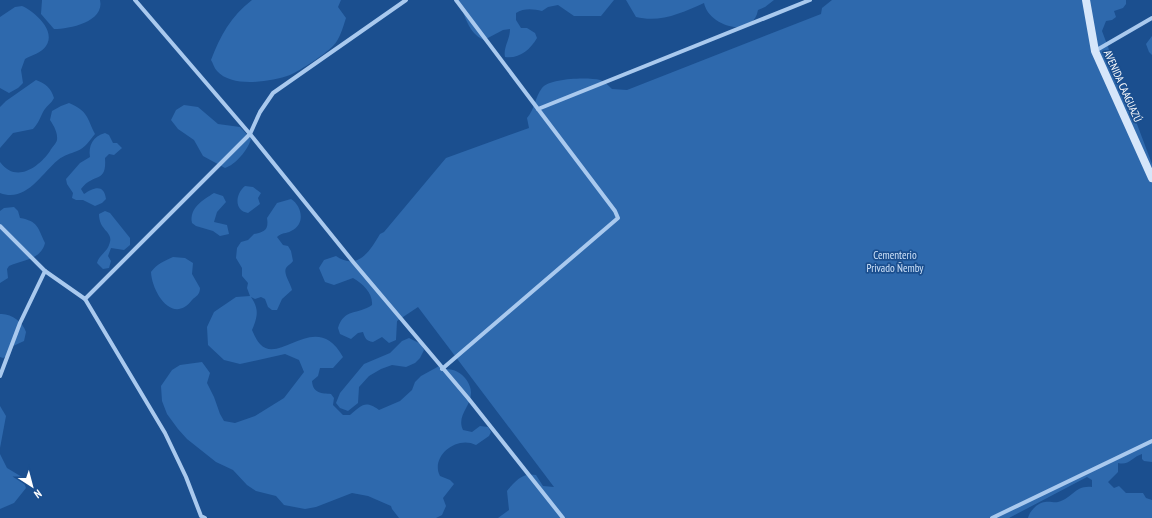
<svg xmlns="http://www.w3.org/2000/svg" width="1152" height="518" font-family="'PT Sans Narrow',sans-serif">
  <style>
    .green { fill: #2e69ad }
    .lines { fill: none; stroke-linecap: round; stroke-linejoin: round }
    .street { stroke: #a9c9ee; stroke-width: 4 }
    .secondary { stroke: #d6e6fa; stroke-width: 8 }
    .labels { text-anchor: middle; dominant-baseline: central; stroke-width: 3.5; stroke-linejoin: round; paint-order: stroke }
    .street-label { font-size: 11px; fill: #fff; stroke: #1b4f8f }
    .park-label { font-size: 11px; fill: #cfe3fa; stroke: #1b4f8f }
  </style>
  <rect width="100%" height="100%" fill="#1b4f8f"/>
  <g class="green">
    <path d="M42 0H100C105 22 69 29 54 29L41 14Z"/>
    <path d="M252 0H341L338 7 346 18C343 27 340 39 333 46 324 55 301 70 290 75 270 82 232 88 217 71 214 68 213 63 211 60 220 36 231 16 252 0Z"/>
    <path d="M458 0H614L601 16H574L558 5 548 7 542 11C533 9 524 8 516 13V20L521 28H527L535 33 537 38C530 50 519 59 505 57 503 47 510 40 510 29L503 30 484 40C468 33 465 15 458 0Z"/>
    <path d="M626 0H774L765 7 758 10C753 39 709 27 704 3 682 13 660 23 636 17Z"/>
    <path d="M832 0H1126V4L1123 8 1114 11 1116 17 1112 20 1106 21 1102 31 1152 164V462L1144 461 1142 459V454C1132 457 1129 466 1118 463V472L1108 482 1114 488 1119 486 1126 493H1143L1146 498 1152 500V518H1028C1029 512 1038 502 1045 502 1050 501 1054 503 1058 502 1073 498 1075 485 1092 487V480L1087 477 1009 518H498L509 510 507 491C515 481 523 472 536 475L543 486 554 487 418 307 397 321 396 340 389 343 382 337 373 342C366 341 365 338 363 332L358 333 351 339 340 334 338 328C344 308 358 315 372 305 373 293 363 284 353 278L334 285 325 282 319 268 324 260 336 256C358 271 370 251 380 234L384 232 446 158 529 128 527 118C535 109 535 97 542 88 550 78 588 77 600 80 605 82 608 85 612 89L627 90 821 14 822 8Z"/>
    <path d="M22 6C34 11 57 31 46 46 41 53 32 55 25 59L21 70 23 83 18 88 9 93 0 88V17L15 7Z"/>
    <polygon points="1152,36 1152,55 1149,52 1146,44"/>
    <path d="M36 80C46 84 51 88 54 98 51 104 46 106 43 112 40 118 38 124 33 129L13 133 0 148V107L6 101Z"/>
    <path d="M69 103C88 111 87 118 95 134 90 140 85 148 77 151 70 154 64 155 58 160 41 174 26 203 0 193V162C16 184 39 167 50 151 52 147 56 144 57 140 58 133 54 126 50 120L52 111 61 106Z"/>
    <path d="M184 105 198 107 218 124 240 127 251 139C248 150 235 165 225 168L203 156 194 140 178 129 171 120 176 110Z"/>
    <path d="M105 133 109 135 113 143H117L122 148 114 155 109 154 105 158C107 184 94 172 81 189L84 194C93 188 104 183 106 199L102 203 95 206 83 200H76L72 198 73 193 67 184 66 179 80 163 90 157C88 146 93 136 105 133Z"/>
    <path d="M245 186 253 187 261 193 258 198 260 204 248 213C234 211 235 194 245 186Z"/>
    <path d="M214 193 223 196 226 202 217 212 214 222 227 225 229 234 220 236 213 231 196 226 192 223C189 208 203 200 214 193Z"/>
    <path d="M291 199C302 206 306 224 291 231 286 234 282 232 277 237L283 245 288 246 291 251 293 261C291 264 288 265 286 268 283 274 291 284 292 290L282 299 277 310H272L268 307 265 299 261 297 255 299 251 297C259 309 258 316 252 330 254 334 256 340 260 344 280 366 316 308 343 357L333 368H320L318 376 312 381C313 394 322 393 331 394L334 398 333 405 343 415H350C362 405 365 400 379 410L400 401 412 390 415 382 421 376 441 365 442 369C452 369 458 370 465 378 483 401 454 411 463 430L472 432 480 426 488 427 491 432 489 436 476 445C456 435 430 457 440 476L450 480 454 484 443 498 446 506 442 515 436 518H399L392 509 391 506 368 496 352 493 316 507 305 509 284 505 276 496 256 491 247 485 233 470 216 462 187 439 178 429 167 414 162 401 161 386 172 370 180 365 202 362 210 373 207 383 214 397 220 414 224 421 235 423 255 416 284 398 304 372 299 360 285 354 240 364 224 360 208 345 207 327 214 312 236 297 250 296 247 288 248 283 242 276V268L236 258 237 248 241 242 248 240 254 234C264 232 269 230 267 218L277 203Z"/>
    <path d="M14 207 18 211 20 218C38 221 38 228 45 243 41 260 22 260 9 266L7 269 8 278 0 283V211L4 208Z"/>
    <path d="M105 211 110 213 130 238V245L124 250 111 248 108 256 111 261 109 268 103 269 97 263C99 255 107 252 109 245 115 231 99 232 99 214Z"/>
    <path d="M173 257 185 258 193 263 192 274 200 288C200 295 196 296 192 300 173 325 152 293 151 272 157 264 164 261 173 257Z"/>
    <path d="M0 314C11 313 23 322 26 332L24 341 11 347 10 355 3 358 0 357Z"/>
    <polygon points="409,338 421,344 424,350 420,358 415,363 406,367 392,365 381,369 369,376 359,387 358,403 348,411 340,408 336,403 340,393 364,364 390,353 402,341"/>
    <polygon points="0,406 6,416 0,448"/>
    <polygon points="0,454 7,468 22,477 26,488 14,503 0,509"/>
  </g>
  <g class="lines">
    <g class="street">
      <polyline points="135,0 250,134 354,263 468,398 563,518"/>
      <polyline points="456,0 538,109 810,0"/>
      <polyline points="1095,51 1152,18"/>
      <polyline points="0,226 45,271"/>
      <polyline points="85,299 165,433 186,477 201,516 205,518"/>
      <polyline points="442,369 618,218 615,211 538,109"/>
      <polyline points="0,376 20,323 45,271 85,299 250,134 260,112 273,93 406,0"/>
      <polyline points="992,518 1152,441"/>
    </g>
    <polyline class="secondary" points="1086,0 1095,51 1152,178"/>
  </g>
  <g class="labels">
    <g class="street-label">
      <text transform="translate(1123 86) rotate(66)">AVENIDA CAAGUAZÚ</text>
    </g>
    <g class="park-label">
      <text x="895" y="255">Cementerio<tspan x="895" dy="13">Privado Ñemby</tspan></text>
    </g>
  </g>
  <g transform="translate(32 486) rotate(144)" stroke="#1b4f8f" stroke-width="3" paint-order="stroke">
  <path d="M0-3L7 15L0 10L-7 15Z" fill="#ffffff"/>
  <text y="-6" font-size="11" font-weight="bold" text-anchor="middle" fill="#ffffff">N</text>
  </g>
</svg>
